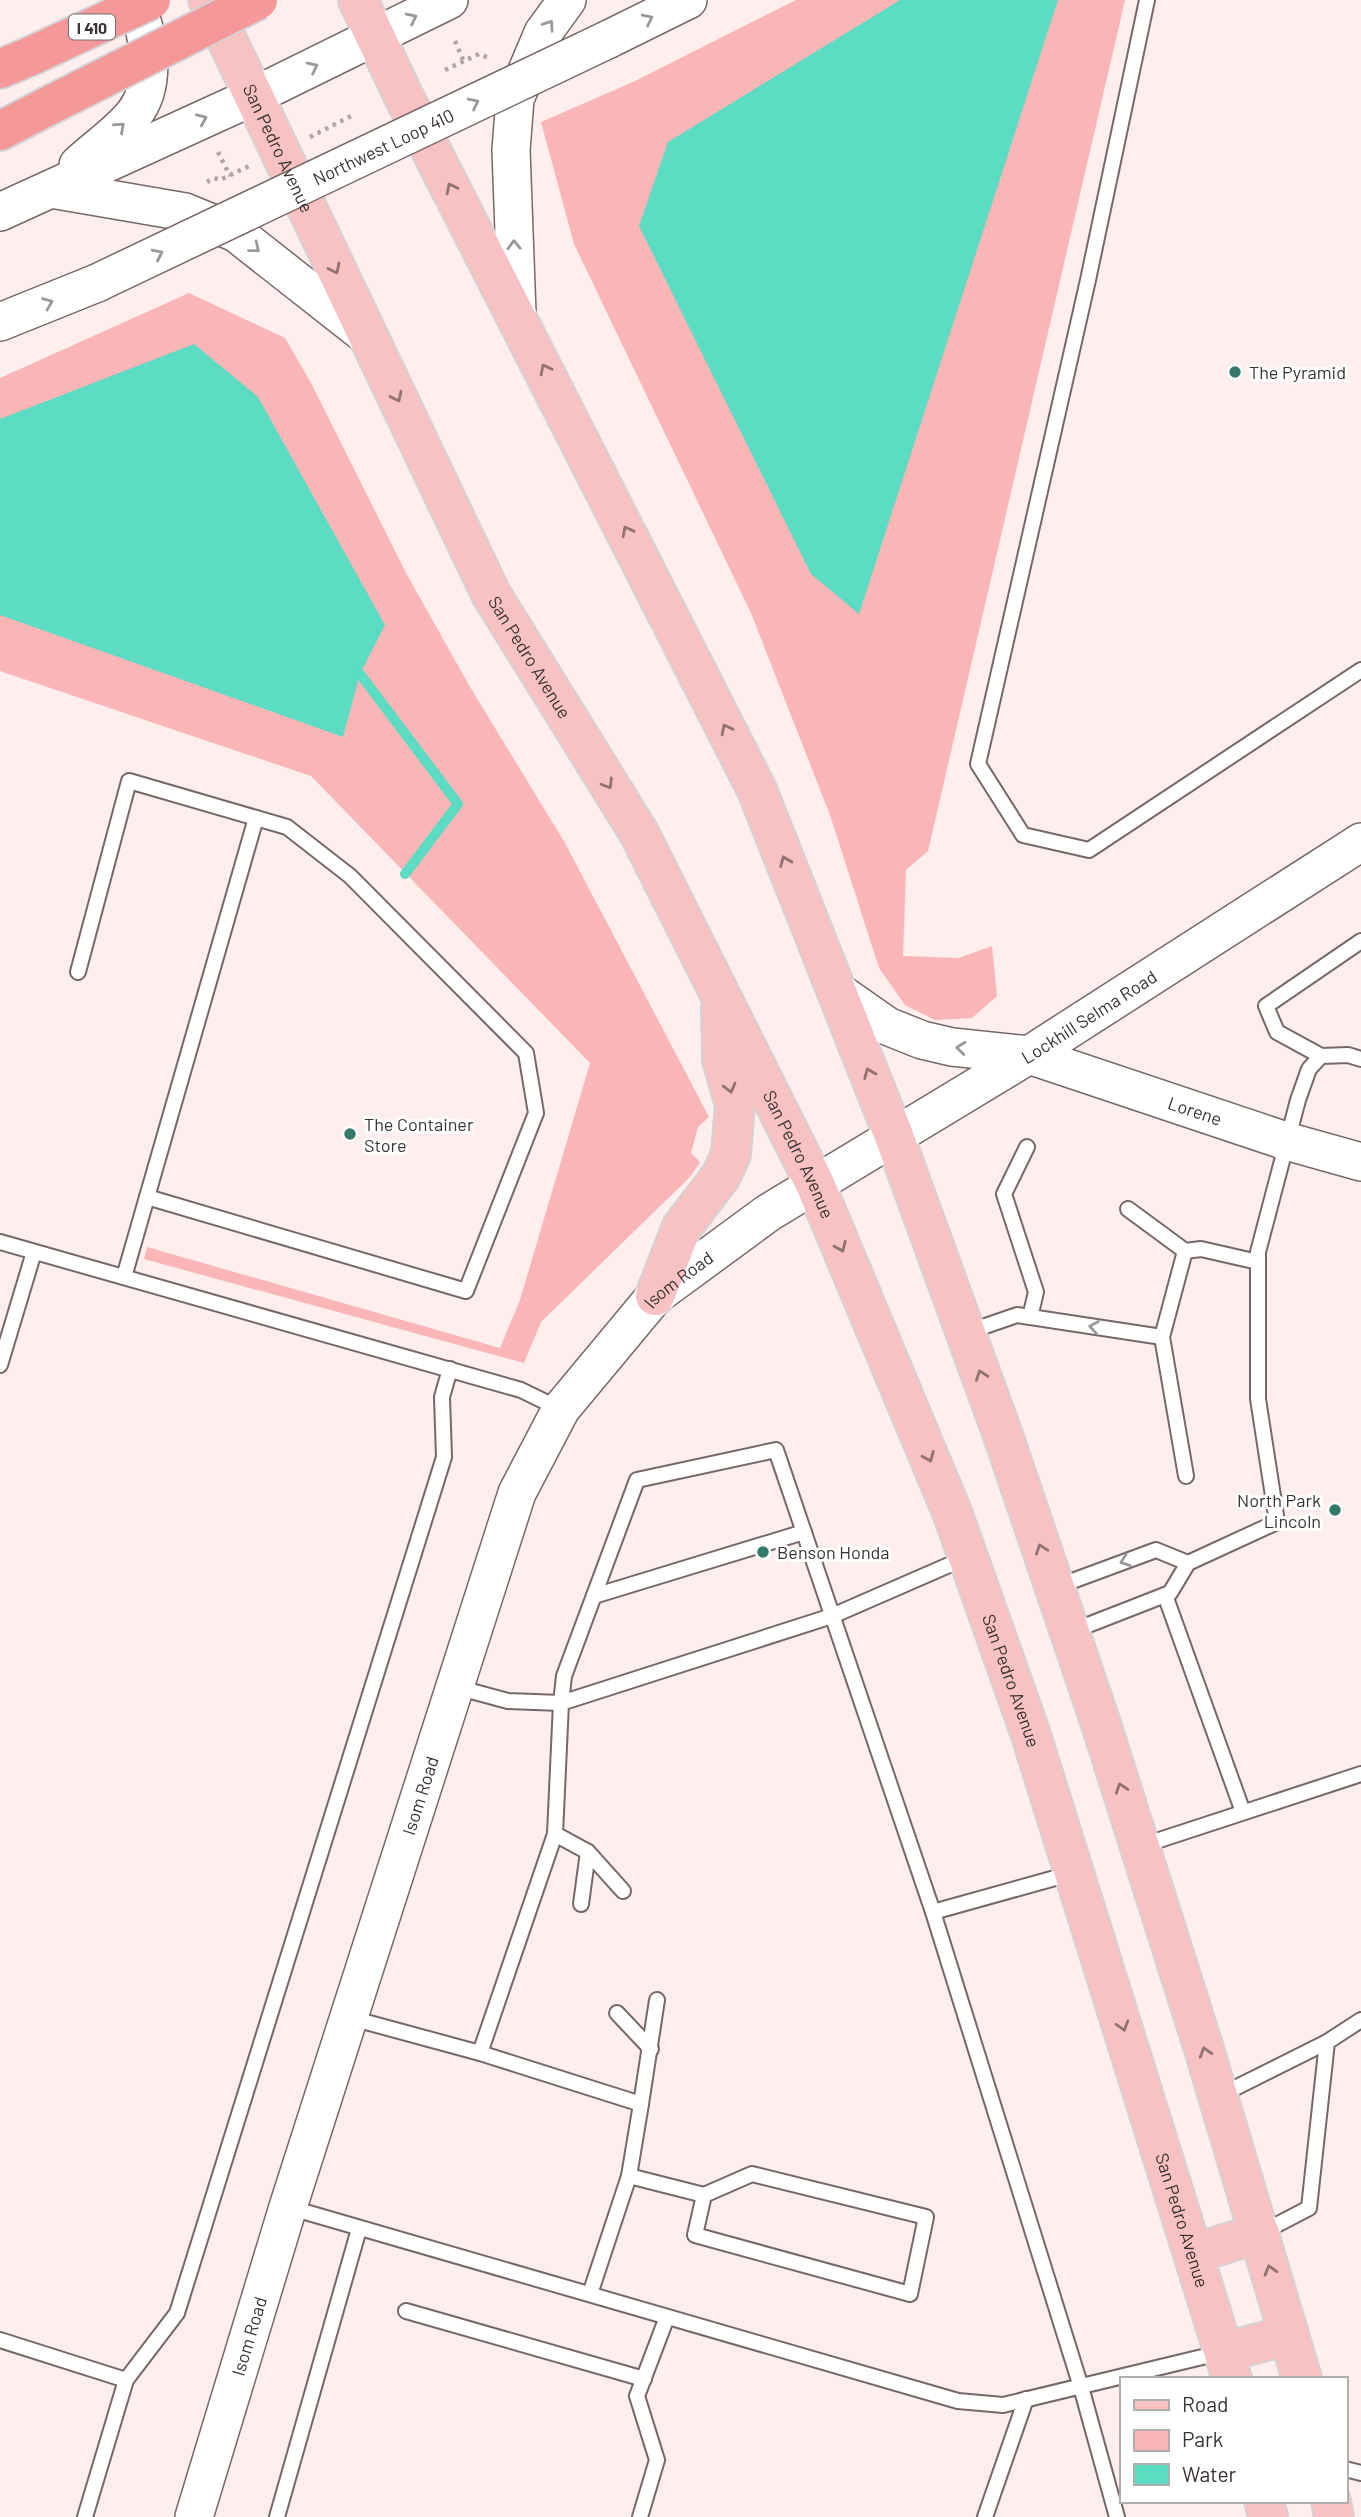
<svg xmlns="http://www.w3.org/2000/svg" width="1361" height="2517" font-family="Barlow,sans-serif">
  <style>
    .green { fill: #fab5b6 }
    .water { fill: #5bdcc3 }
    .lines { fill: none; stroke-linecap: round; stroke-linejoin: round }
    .stream { stroke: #5bdcc3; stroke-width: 10 }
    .lane-casing { stroke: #786767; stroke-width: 18 }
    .secondary-casing { stroke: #786767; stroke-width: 40 }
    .primary-casing { stroke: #d4d2d2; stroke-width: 42 }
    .highway-casing { stroke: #d4d2d2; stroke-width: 42 }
    .path { stroke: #b2a5a5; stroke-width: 4.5; stroke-dasharray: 3.5 5; stroke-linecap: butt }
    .lane { stroke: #fff; stroke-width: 14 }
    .secondary { stroke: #fff; stroke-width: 37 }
    .primary { stroke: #f8c1c2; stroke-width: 38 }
    .highway { stroke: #f4989a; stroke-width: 38 }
    .secondary-bridge-casing { stroke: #786767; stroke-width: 40; stroke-linecap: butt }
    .highway-bridge-casing { stroke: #d4d2d2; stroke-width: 42; stroke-linecap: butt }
    .secondary-bridge { stroke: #fff; stroke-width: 37 }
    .highway-bridge { stroke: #f4989a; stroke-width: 38 }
    .oneway { stroke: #9c9898 }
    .oneway2 { stroke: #907273 }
    .poi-dot { fill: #35796b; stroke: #fff; stroke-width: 2.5 }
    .labels { text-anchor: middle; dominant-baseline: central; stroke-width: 6; stroke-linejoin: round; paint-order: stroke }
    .shield { fill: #fff; stroke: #757070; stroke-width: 2 }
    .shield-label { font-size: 16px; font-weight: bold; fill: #3a3232 }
    .street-label { font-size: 18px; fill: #3a3232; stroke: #fff }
    .poi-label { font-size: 18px; fill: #3a3232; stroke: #fff; text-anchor: start }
  </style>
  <rect width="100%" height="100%" fill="#feeeed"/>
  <g class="green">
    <polygon points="796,0 1125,0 928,851 906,870 903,956 959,958 992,946 997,996 972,1018 935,1020 905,1005 879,968 830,815 751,613 574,244 541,122 633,82"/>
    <polygon points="189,293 285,338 311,383 406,573 470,687 565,843 709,1117 698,1127 691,1153 700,1162 690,1177 541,1322 524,1363 144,1259 147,1247 500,1348 520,1300 590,1063 311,776 0,671 0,378"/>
  </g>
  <g class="water">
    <polygon points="900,0 1058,0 859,614 811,574 639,226 668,142"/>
    <polygon points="194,344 258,397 385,625 360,674 343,737 0,615 0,419"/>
  </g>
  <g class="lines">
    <polyline class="stream" points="360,674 458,804 405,874"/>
    <defs>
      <g id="lane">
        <polyline points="1147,0 1088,280 978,764 1023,835 1089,850 1361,670"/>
        <polyline points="78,972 129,781 287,827 350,876 526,1053 536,1113 466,1291 147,1197"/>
        <polyline points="1321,1056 1277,1032 1266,1006 1361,941"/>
        <polyline points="1027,1147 1004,1194 1036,1292 1030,1317"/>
        <polyline points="1128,1209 1185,1251"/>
        <polyline points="0,1242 521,1390 560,1409"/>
        <polyline points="124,1277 256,818"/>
        <polyline points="968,1332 1017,1315 1162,1337"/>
        <polyline points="0,1365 34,1252"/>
        <polyline points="1186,1476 1162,1337 1185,1251 1201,1249 1258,1262"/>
        <polyline points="1056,1587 1156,1550 1188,1563"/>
        <polyline points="1165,1595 1243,1812"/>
        <polyline points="594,1596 804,1532"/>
        <polyline points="1070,1632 1170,1593 1188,1563 1277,1522 1258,1399 1258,1252 1298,1100 1309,1069 1321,1056 1348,1055 1361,1059"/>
        <polyline points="456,1687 508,1701 561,1703 564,1676 637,1480 776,1450 933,1912 1073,1873"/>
        <polyline points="555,1834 588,1852 623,1891"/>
        <polyline points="1141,1846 1361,1774"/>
        <polyline points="581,1904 588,1852"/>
        <polyline points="933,1912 1081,2387 1117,2517"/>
        <polyline points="617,2013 651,2049"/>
        <polyline points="351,2018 480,2053 555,1834 561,1703 832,1616 965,1558"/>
        <polyline points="480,2053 641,2104 629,2176 590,2294"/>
        <polyline points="1219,2096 1327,2042"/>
        <polyline points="641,2104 657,2000"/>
        <polyline points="629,2176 704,2195 695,2235 910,2294 926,2217 752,2174 704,2195"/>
        <polyline points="288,2207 958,2401 1003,2405 1223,2352"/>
        <polyline points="1261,2233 1309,2208 1327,2042 1361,2020"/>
        <polyline points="406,2311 644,2379"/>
        <polyline points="0,2340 126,2380"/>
        <polyline points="1345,2469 1361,2473"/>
        <polyline points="85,2517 126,2380 177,2313 444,1457 442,1397 450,1369"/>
        <polyline points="277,2517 359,2229"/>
        <polyline points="640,2517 657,2460 637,2396 667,2317"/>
        <polyline points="985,2517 1026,2399"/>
      </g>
      <g id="secondary">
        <polyline points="609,39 688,0"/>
        <path d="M78 165C96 148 119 133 134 114 158 84 149 32 134 0"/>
        <polyline points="51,189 185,212 236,233 367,336"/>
        <polyline points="0,212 252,97 449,0"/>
        <polyline points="517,313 511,150 515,99 543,33 567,0"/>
        <polyline points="0,322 97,283"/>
        <path id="s1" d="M837 991 887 1026 922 1040 952 1047 1029 1055 1286 1141 1361 1162"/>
        <path id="s2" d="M194 2517 288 2207 517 1493 561 1409 655 1296 768 1213 1029 1055 1361 842"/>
      </g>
      <g id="primary">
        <path id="s3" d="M208 0 491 594 639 833 815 1184 952 1512 1030 1732 1232 2379"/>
        <polyline points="358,0 404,97 757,790 894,1136 1004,1438 1101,1724 1204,2049 1302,2379"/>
        <polyline points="655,1296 682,1227 721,1176 731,1154 735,1105 722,1060 721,1009"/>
        <polyline points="1195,2253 1260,2233"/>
        <polyline points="1225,2352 1289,2335"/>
        <polyline points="1264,2501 1268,2517"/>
        <polyline points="1331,2501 1334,2517"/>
      </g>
      <g id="highway">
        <polyline points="0,69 33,55"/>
        <polyline points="0,131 56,102"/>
      </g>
    </defs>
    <use href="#lane" class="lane-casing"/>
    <use href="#secondary" class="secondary-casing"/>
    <use href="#primary" class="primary-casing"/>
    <use href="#highway" class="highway-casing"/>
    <g class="path">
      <polyline points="455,41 464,62"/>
      <polyline points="445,70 479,54 489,58"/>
      <polyline points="310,137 353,115"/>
      <polyline points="218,152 230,176"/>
      <polyline points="207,182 214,178 220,180 249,166"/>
    </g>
    <use href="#lane" class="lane"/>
    <use href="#secondary" class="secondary"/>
    <use href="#primary" class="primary"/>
    <use href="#highway" class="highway"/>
    <defs>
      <g id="secondary-bridge">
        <path id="s4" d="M97 283 609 39"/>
      </g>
      <g id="highway-bridge">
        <polyline points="33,55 151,0"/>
        <polyline points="56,102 258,0"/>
      </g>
    </defs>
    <use href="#secondary-bridge" class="secondary-bridge-casing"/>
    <use href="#highway-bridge" class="highway-bridge-casing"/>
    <use href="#secondary-bridge" class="secondary-bridge"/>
    <use href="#highway-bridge" class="highway-bridge"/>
  </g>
  <defs><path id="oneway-chevron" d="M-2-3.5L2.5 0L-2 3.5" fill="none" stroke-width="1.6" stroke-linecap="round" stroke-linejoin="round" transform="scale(1.75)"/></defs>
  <g class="oneway">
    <use href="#oneway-chevron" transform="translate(412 18) rotate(-26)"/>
    <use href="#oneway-chevron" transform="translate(648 19) rotate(-26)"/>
    <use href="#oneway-chevron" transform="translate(549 25) rotate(-55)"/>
    <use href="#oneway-chevron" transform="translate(313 67) rotate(-26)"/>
    <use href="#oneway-chevron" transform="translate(474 103) rotate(-26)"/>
    <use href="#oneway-chevron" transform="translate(202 119) rotate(-24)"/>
    <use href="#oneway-chevron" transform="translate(120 127) rotate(-42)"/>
    <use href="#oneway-chevron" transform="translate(514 245) rotate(-92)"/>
    <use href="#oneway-chevron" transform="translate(255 248) rotate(39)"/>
    <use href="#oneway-chevron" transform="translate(158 254) rotate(-26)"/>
    <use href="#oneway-chevron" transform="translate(48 303) rotate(-22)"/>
    <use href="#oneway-chevron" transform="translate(961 1048) rotate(-174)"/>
    <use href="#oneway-chevron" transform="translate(1094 1327) rotate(-171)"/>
    <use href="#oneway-chevron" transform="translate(1125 1561) rotate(160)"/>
  </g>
  <g class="oneway2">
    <use href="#oneway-chevron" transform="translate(451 188) rotate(-117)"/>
    <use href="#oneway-chevron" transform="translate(335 269) rotate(64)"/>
    <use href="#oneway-chevron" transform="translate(545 369) rotate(-117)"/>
    <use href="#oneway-chevron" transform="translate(397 397) rotate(64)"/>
    <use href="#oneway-chevron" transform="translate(627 531) rotate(-117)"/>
    <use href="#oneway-chevron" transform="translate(726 729) rotate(-117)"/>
    <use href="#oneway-chevron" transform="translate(608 784) rotate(58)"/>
    <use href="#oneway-chevron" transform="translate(785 861) rotate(-112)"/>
    <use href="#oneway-chevron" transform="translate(869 1073) rotate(-112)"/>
    <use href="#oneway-chevron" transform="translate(730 1088) rotate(75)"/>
    <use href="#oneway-chevron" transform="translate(841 1247) rotate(67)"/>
    <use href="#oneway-chevron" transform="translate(981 1375) rotate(-110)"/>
    <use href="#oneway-chevron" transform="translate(929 1457) rotate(67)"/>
    <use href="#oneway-chevron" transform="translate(1041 1549) rotate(-109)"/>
    <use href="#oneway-chevron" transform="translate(1121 1788) rotate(-108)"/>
    <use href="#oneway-chevron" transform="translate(1123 2026) rotate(73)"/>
    <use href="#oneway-chevron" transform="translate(1205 2052) rotate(-107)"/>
    <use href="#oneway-chevron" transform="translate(1270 2270) rotate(-106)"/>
  </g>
  <g class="poi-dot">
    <circle cx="1235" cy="372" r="7"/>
    <circle cx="350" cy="1134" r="7"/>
    <circle cx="1335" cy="1510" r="7"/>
    <circle cx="763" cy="1552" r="7"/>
  </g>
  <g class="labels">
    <rect class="shield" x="69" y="14.5" width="46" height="25" rx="5"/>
    <g class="shield-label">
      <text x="92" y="27">I 410</text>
    </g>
    <g class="street-label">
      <text stroke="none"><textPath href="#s4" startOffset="317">Northwest Loop 410</textPath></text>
      <text stroke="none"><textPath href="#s3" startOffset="164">San Pedro Avenue</textPath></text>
      <text stroke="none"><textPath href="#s3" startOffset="732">San Pedro Avenue</textPath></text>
      <text stroke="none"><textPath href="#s2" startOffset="1832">Lockhill Selma Road</textPath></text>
      <text stroke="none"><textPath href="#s1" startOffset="382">Lorene</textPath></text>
      <text stroke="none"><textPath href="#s3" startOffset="1298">San Pedro Avenue</textPath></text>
      <text stroke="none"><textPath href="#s2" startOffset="1344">Isom Road</textPath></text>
      <text stroke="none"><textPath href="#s3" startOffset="1866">San Pedro Avenue</textPath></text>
      <text stroke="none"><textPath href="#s2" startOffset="756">Isom Road</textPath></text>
      <text stroke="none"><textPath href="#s3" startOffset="2432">San Pedro Avenue</textPath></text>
      <text stroke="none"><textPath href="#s2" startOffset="189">Isom Road</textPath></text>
    </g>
    <g class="poi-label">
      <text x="1249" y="372">The Pyramid</text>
      <text x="364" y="1124">The Container<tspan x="364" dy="21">Store</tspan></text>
      <text x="1321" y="1500" text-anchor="end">North Park<tspan x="1321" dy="21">Lincoln</tspan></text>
      <text x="777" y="1552">Benson Honda</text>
    </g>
  </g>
  <rect x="1120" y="2377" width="228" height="126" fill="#ffffff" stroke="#b0adad" stroke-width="2"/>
  <rect x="1134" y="2400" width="35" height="10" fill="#f8c1c2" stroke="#b0adad" stroke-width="2"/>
  <text x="1182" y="2412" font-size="21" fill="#3a3232">Road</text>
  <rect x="1134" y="2430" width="35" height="21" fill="#fab5b6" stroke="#b0adad" stroke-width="2"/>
  <text x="1182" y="2447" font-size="21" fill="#3a3232">Park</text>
  <rect x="1134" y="2464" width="35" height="21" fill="#5bdcc3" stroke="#b0adad" stroke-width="2"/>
  <text x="1182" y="2482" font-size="21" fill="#3a3232">Water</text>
</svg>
